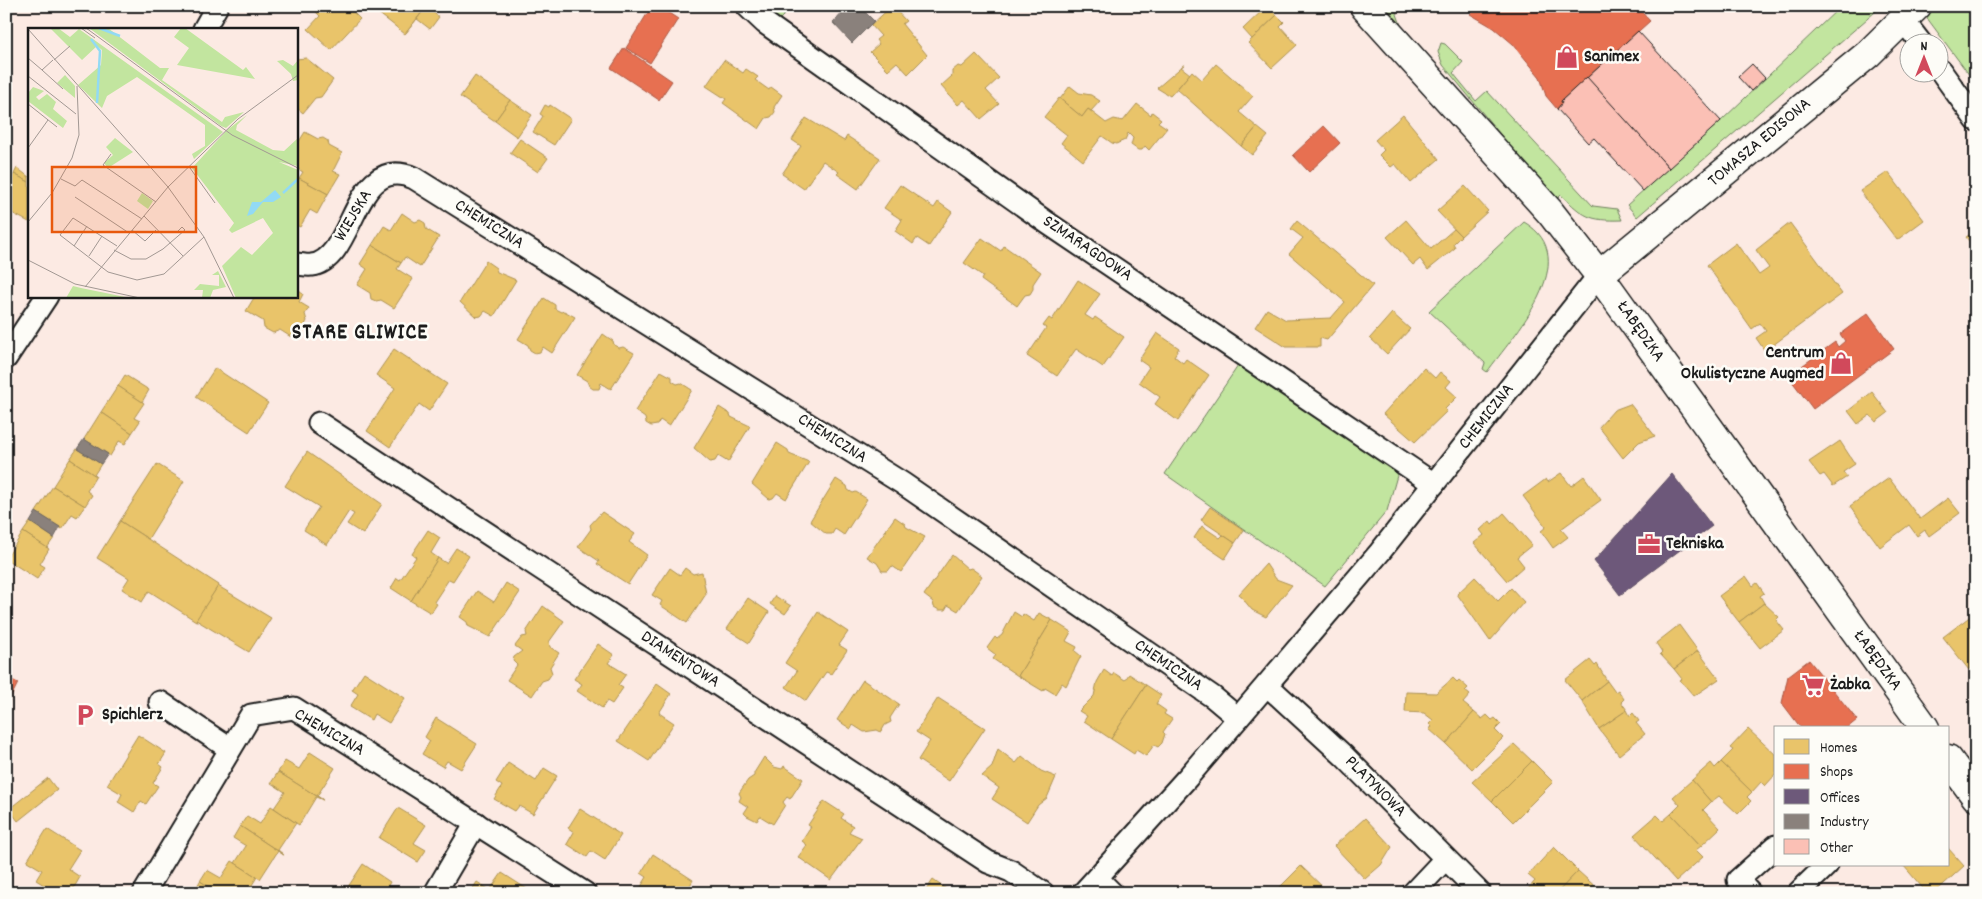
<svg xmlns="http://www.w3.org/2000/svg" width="1982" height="899" font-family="Dekko,sans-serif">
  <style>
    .green { fill: #c2e59f; stroke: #6f805e }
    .homes { fill: #e9c46a; stroke: #ac9253 }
    .shops { fill: #e76f51; stroke: #aa5641 }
    .offices { fill: #6d597a; stroke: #55475e }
    .industry { fill: #8a817c; stroke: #69635f }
    .building { fill: #fbc0b5; stroke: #1c1c1c }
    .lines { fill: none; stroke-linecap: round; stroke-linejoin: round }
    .street-casing { stroke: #1c1c1c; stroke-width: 25 }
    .secondary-casing { stroke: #1c1c1c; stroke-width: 31 }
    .street { stroke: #fdfcf7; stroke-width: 21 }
    .secondary { stroke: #fdfcf7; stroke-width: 28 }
    .labels { text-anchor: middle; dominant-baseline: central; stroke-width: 5; stroke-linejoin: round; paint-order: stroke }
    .poi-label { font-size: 18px; font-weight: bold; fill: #1c1c1c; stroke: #fdfcf7; text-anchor: start }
    .street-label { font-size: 18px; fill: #1c1c1c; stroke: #fdfcf7 }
    .district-label { font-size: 22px; font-weight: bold; letter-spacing: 1px; fill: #1c1c1c; stroke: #fdfcf7 }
    .inset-river { fill: none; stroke: #92daf4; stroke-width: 2.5 }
    .inset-road { fill: none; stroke: #a29893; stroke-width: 1 }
    .view { fill: #e8590c; fill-opacity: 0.15; stroke: #e8590c; stroke-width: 2.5 }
    .inset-edge { fill: none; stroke: #1c1c1c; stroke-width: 2.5 }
  </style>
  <rect width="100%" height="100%" fill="#fceae3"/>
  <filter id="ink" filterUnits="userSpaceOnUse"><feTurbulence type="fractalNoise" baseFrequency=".02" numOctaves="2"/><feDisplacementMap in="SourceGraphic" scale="10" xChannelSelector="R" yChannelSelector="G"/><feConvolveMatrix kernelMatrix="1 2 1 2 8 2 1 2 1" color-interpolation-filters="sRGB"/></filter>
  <g filter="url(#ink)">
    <g class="green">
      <polygon points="765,6 793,6 778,21"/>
      <polygon points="1383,6 1394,6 1401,25"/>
      <polygon points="1841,6 1882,6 1637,217 1627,205 1721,121"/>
      <polygon points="1930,6 1976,6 1976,84 1924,14"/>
      <path d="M1441 43 1445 44 1463 62 1453 73 1476 101 1487 91 1593 206 1617 209 1622 220C1588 221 1585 217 1561 195L1555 201 1443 65 1438 52Z"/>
      <path d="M1524 222C1586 258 1513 336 1487 372L1483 369 1485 363 1429 311Z"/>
      <polygon points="1240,363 1398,472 1387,511 1325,586 1165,474"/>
    </g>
    <g class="homes">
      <polygon points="321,6 327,9 329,6 347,6 360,19 331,50 308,29 320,16 316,12"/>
      <polygon points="381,6 424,6 426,7 406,33 377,12"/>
      <polygon points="381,6 424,6 426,7 405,34 377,12"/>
      <polygon points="892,6 906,21 902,24 927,55 908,74 897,62 888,70 870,52 879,44 876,40 881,36 871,25"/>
      <polygon points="1267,6 1277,15 1252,39 1243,29"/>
      <polygon points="426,7 439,17 430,29 417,19"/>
      <polygon points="1277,15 1284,22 1280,26 1297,45 1272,68 1248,43"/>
      <polygon points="976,54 999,78 986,90 999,104 981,119 964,100 958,105 941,86 952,76 952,71 958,66 962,67"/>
      <polygon points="306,58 333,80 321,97 315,98 303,113 296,107 296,59"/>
      <polygon points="724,60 743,73 746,69 758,77 755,80 769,90 771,87 782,95 774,107 775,112 771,117 766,118 759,129 723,103 726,99 706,86"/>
      <polygon points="1185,64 1181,67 1190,74 1170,96 1157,88"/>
      <polygon points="1216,64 1253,96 1239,112 1257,127 1241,146 1177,89 1192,71 1202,80"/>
      <polygon points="475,76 510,100 495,121 460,97"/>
      <polygon points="1070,86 1079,93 1091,95 1100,101 1091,111 1088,109 1082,117 1060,99"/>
      <polygon points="1059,98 1082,117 1088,109 1106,123 1114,119 1123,121 1137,104 1151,115 1152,112 1161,119 1158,122 1167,128 1149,150 1145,146 1142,150 1138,150 1131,145 1133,138 1128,133 1125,140 1116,144 1112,143 1102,136 1083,161 1061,143 1067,135 1044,117"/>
      <polygon points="510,100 532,115 517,137 495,121"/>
      <polygon points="545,105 549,107 550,105 571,119 554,145 533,132 543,116 540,114"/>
      <polygon points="1403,115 1439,159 1411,183 1395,164 1391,167 1379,155 1384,150 1375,140"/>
      <polygon points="806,118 844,141 847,136 880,158 858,189 837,174 839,172 823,161 804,189 782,174 801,146 792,140"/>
      <polygon points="1257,127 1268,136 1252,155 1241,146"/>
      <polygon points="305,132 318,139 323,138 328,141 329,146 342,153 333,171 340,174 328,194 299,178 303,172 296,168 296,146"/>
      <polygon points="520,139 548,158 538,172 510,153"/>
      <polygon points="17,168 29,177 29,182 14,174"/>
      <polygon points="1888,172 1924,220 1897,240 1860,191"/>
      <polygon points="14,174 29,182 29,222 6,210 6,185"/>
      <polygon points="299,178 328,194 317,214 310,210 300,227 296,225 296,183"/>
      <polygon points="900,185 934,208 938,202 952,212 929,246 917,238 913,244 895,231 902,220 884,208"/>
      <polygon points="1465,186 1488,211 1461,236 1437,211"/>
      <polygon points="402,213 415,222 420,220 425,223 426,229 439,237 420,267 405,257 401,263 372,245 384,226 391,230"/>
      <polygon points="1406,220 1431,249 1454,229 1461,236 1453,244 1455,248 1428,270 1420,259 1413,265 1387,237"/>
      <polygon points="1297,221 1373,285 1327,340 1320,338 1320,347 1286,347 1255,327 1267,309 1286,320 1331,318 1345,302 1289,254 1303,238 1291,229"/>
      <polygon points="1790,223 1842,294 1765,351 1756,338 1766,331 1760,323 1752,329 1707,265 1736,243 1759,275 1769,268 1756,250"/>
      <polygon points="1976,231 1976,250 1966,237"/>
      <polygon points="982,238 1001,251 1004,246 1041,272 1033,284 1033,289 1030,294 1025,295 1017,306 981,280 983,276 964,263"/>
      <polygon points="372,245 401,263 397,269 413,279 394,308 381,300 376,301 371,299 370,293 357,285 367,269 360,264"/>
      <polygon points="486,261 496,268 497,272 516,280 494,316 485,311 481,316 476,317 460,302"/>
      <polygon points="1078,280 1100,294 1085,315 1093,320 1095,317 1124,337 1103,367 1076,349 1057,376 1027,356 1046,328 1043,326 1049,318 1052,320"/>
      <polygon points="296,289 303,294 299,302 309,308 305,314 307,321 302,330 295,331 291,337 280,330 273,333 264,328 263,321 246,311 255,296 296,296"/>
      <polygon points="544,298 555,305 555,309 561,312 564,311 575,317 552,353 543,347 540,352 535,353 530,350 528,345 518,339"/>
      <polygon points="1392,313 1410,329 1387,354 1370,338"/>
      <polygon points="1157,333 1179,348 1174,356 1183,363 1186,359 1209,375 1178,421 1155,404 1160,397 1139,382 1149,367 1139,360"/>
      <polygon points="603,334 613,341 614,345 619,348 623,347 634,353 611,389 601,383 599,389 593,389 589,386 587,381 577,375"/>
      <polygon points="394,349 447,384 429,411 419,404 390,447 367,431 395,388 376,375"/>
      <polygon points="215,368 268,403 249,432 196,397"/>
      <polygon points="1424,368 1435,378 1440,372 1451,381 1446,387 1457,397 1445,409 1447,411 1415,442 1383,414"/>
      <polygon points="661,371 672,377 672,381 677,384 681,383 692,390 669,426 660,420 657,425 651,426 646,423 645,418 635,411"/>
      <polygon points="125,375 149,390 142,402 118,386"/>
      <polygon points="118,386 144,403 134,418 140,421 132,433 101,412"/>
      <polygon points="1872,392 1888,413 1876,422 1870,415 1858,424 1848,411"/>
      <polygon points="1630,404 1655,436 1639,442 1623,458 1599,427 1614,410"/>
      <polygon points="719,407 730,414 731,417 750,426 728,462 718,456 715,461 710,462 694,448"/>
      <polygon points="101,412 132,433 125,444 119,441 110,456 84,439"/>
      <polygon points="1840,441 1855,464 1843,472 1847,477 1833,486 1824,474 1820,476 1809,462"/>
      <polygon points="777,443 788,450 789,454 809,462 786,499 777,493 773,498 769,499 752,484"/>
      <polygon points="77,449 101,464 94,475 70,459"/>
      <polygon points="307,452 382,504 363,534 347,524 354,514 349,511 327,545 304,530 319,507 285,486"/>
      <polygon points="70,459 96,476 87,491 92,495 85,506 53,486"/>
      <polygon points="157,464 184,481 148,539 120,521"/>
      <polygon points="1561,473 1571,486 1584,476 1601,500 1561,529 1568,537 1553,548 1541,531 1546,527 1523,496 1546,479 1548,482"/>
      <polygon points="1889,478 1920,519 1948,498 1960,513 1929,536 1925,530 1917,536 1909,525 1880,547 1850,506"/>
      <polygon points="836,479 847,486 848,490 853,493 856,492 867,499 844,535 835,529 832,534 826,534 810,521"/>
      <polygon points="53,486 85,506 77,517 72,514 62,529 36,512"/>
      <polygon points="1210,507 1244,530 1235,543 1201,520"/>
      <polygon points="602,512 635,534 629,542 647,555 628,584 597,564 599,561 578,547 591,529 590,525"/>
      <polygon points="1504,513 1532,545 1517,557 1524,566 1507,581 1474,543 1484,535 1480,530 1490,521 1492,524"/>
      <polygon points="895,517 905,524 906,527 925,537 901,572 892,566 888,571 882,571 877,563 867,557"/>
      <polygon points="120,521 219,585 196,621 149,591 142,602 122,589 129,578 97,558"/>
      <polygon points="30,522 54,538 47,548 23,532"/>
      <polygon points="1202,526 1220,538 1223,535 1235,543 1225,559 1194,538"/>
      <polygon points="428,530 440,538 431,553 438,558 411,601 391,588 397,578 400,580 416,557 412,554"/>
      <polygon points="23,532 49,549 40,564 45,567 37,579 6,559"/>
      <polygon points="456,548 469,556 453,581 449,579 434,602 437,604 431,613 411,601 438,558 446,563"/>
      <polygon points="952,555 968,569 971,568 982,576 958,611 948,605 945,610 939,610 934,607 933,602 924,595"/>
      <polygon points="1266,564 1276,579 1292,585 1266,617 1252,610 1239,594"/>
      <polygon points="670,568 680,575 685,568 693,574 702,572 706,594 687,623 660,605 662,601 652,595"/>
      <polygon points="1746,576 1753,586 1757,583 1764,593 1760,596 1764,603 1739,622 1719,596"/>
      <polygon points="1475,577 1498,601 1511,588 1524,602 1490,641 1457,594"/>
      <polygon points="506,583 520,592 490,637 468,626 467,622 460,617 477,591 494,602"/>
      <polygon points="218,586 271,618 249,652 196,620"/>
      <polygon points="775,596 791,606 785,614 770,604"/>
      <polygon points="748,598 769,612 749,643 727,629"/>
      <polygon points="1764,603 1779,617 1776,620 1784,630 1760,648 1739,622"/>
      <polygon points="543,606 564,621 549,642 550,647 559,653 550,667 552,673 548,679 542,681 532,696 507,680 517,665 513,661 514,657 522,651 515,646 522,637 527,636 526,632"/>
      <polygon points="818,612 848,632 839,645 847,650 831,674 826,672 806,701 786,687 797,671 785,663"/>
      <polygon points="1014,612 1022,617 1023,614 1034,621 1039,613 1052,620 1018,676 993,659 996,655 987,648 995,637 997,639 1002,635"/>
      <polygon points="1976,612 1976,665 1969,670 1943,637"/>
      <polygon points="1052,620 1071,632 1066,641 1077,647 1075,651 1081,656 1066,686 1062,683 1055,694 1045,688 1043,691 1018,676"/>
      <polygon points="1679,625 1698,651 1674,669 1660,654 1662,652 1656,643"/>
      <polygon points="598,644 614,655 608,663 626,674 618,685 623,688 612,704 607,701 602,708 577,691 582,684 574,679"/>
      <polygon points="1698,651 1719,679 1694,696 1680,680 1682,679 1674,669"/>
      <polygon points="1590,660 1595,666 1597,664 1607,681 1582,701 1565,680"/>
      <polygon points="1104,670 1112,676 1114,673 1125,680 1129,674 1146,685 1111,739 1084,721 1087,716 1079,711 1094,696 1097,682"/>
      <polygon points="364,672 405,698 389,723 374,714 371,720 350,707 358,694 352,690"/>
      <polygon points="1453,678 1457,682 1459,680 1468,688 1465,691 1470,695 1463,703 1474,712 1446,744 1429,729 1432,727 1429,724 1433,720 1424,713 1405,712 1406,692 1436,693"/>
      <polygon points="863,680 899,704 890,718 891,722 885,725 881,732 877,730 864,732 853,725 851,729 837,720"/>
      <polygon points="1607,681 1615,692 1618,690 1624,699 1621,702 1627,710 1599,729 1582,701"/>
      <polygon points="657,684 671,694 659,713 674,723 649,761 618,741"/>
      <polygon points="1146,685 1161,695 1156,704 1166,711 1164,714 1172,719 1163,732 1165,734 1162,743 1158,747 1154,745 1146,756 1136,750 1134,754 1111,739"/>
      <polygon points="938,698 985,728 949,781 918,760 930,741 916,732"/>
      <polygon points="1627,710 1630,716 1633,713 1639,721 1636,723 1645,734 1619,755 1599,729"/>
      <polygon points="1474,712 1482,719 1487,715 1492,720 1495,718 1501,724 1495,730 1503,738 1472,769 1446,744"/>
      <polygon points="436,718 477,744 461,769 447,761 443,767 422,754 430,741 425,737"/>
      <polygon points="1748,729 1776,755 1776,774 1765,786 1761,782 1752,792 1721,762 1733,750 1730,748"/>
      <polygon points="138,735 166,753 159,764 163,767 153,783 158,786 146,804 141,801 134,812 118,802 122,794 107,785"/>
      <polygon points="1514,744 1532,761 1492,801 1472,782"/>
      <polygon points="998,749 1016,763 1022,756 1041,771 1056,777 1047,798 1038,805 1027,822 992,799 999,788 982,776 992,767"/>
      <polygon points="310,752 335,768 317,796 323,800 278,772 285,761 299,769"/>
      <polygon points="764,757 774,767 782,769 784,766 803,779 790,799 787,797 783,802 785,805 773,824 760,816 757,821 747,816 744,813 748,807 739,801 741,797 739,793 748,780 754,776 754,773"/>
      <polygon points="1532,761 1553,782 1513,822 1492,801"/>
      <polygon points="1721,762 1752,792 1747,797 1751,801 1738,814 1719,796 1711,802 1692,780 1711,763 1715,768"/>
      <polygon points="508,763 536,781 544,768 557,776 533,814 519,806 515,811 494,799 502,786 496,782"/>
      <polygon points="278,772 323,800 316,797 299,825 274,808 285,792 271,783"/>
      <polygon points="48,778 57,790 18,821 9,809"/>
      <polygon points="1692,780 1711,802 1703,810 1720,828 1701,846 1671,814 1680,805 1673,797"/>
      <polygon points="824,801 844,814 841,818 853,826 849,832 862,838 831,880 798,857 807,845 802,841 811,827 808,825"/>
      <polygon points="271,806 296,823 278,850 284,855 240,826 247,816 260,824"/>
      <polygon points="398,808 426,825 414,843 426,850 418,862 379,838"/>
      <polygon points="580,809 621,835 605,860 591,851 587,857 567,844 574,832 568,828"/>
      <polygon points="1671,814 1701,846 1696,850 1703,857 1676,881 1634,835 1657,815 1663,821"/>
      <polygon points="1365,818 1392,847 1381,865 1365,879 1334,846"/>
      <polygon points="240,826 284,855 278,851 260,879 235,863 246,846 233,838"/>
      <polygon points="47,829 80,850 68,869 80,877 71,893 57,893 36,880 42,870 27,861"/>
      <polygon points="1554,847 1578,871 1557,893 1532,893 1528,889 1535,881 1528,875"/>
      <polygon points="1948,848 1964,866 1934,893 1927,893 1903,865 1948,865"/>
      <polygon points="653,854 693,880 686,893 643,893 639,890 647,877 641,873"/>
      <polygon points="232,861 257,877 247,893 219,893 200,881 207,870 221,878"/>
      <polygon points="363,864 390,882 384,893 344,893"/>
      <polygon points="1301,866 1329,893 1274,893"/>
      <polygon points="1578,871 1599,890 1596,893 1557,893"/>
      <polygon points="502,873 527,889 524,893 470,893 477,882 490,890"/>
      <polygon points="933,880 943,887 954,893 924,893"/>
      <polygon points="200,881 219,893 194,892"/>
    </g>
    <g class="shops">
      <polygon points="652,6 658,6 678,19 650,63 626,48"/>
      <polygon points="1478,6 1636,6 1650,21 1561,101 1562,103 1557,109 1546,96 1540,77 1513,44 1494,28 1470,14"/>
      <polygon points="624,48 672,81 659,100 611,68"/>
      <polygon points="1324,126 1340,143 1309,172 1293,155"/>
      <polygon points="1868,313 1894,349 1813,409 1788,376 1835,342 1838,347 1845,341 1840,334"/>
      <polygon points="1809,660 1857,720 1847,728 1801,728 1782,703 1788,676"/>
      <polygon points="6,677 18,683 6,707"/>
    </g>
    <polygon class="offices" points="1672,474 1712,526 1620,595 1594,561"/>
    <g class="industry">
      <polygon points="849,6 859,6 874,21 852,43 833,23"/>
      <polygon points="84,439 108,454 101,464 77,449"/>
      <polygon points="36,512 60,527 54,538 30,522"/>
    </g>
    <g class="building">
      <polygon points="1638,31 1721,121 1669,168 1587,78"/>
      <polygon points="1752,64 1765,78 1751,91 1738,77"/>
      <polygon points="1587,77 1669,168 1643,191 1594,138 1588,143 1557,109 1562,103 1561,101"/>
    </g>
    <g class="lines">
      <defs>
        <g id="street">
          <polyline points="747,6 765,23 1049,224 1434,484"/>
          <polyline points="1903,20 1920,42"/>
          <polyline points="204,29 217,6"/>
          <polyline points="1940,70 1976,120"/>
          <path d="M296 264C301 264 307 266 312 265 356 259 352 152 414 178L902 483 1213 697 1238 718"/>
          <polyline points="6,358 47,296"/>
          <polyline points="319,423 988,862 1011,871 1043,893"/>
          <polyline points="1267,685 1344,756 1480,893"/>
          <polyline points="160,702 230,749"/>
          <polyline points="1097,878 1112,893"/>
          <polyline points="144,893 251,715 294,708 585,893"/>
          <polyline points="435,893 476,823"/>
          <polyline points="1083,893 1188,777 1380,552 1599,275"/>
          <polyline points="1413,893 1445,859"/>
          <polyline points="1750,893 1738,880 1776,846"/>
          <polyline points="1798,893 1827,865"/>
        </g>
        <g id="secondary">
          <polyline points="1364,6 1550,212 1599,275 1925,728"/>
          <polyline points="1599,275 1868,54 1917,6"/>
          <polyline points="1948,759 1976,797"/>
        </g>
      </defs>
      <use href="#street" class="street-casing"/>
      <use href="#secondary" class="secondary-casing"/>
      <use href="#street" class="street"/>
      <use href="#secondary" class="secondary"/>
    </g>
  </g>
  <defs>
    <symbol id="shop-bare" viewBox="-9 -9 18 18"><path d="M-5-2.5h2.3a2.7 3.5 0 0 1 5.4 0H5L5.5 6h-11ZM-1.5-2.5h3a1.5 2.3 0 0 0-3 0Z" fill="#d1495b" stroke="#fdfcf7" stroke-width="2.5" paint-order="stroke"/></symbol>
    <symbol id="office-bare" viewBox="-9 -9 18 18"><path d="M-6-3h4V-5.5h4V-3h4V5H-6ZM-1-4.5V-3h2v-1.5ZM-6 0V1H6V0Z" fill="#d1495b" stroke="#fdfcf7" stroke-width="2.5" paint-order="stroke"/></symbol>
    <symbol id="supermarket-bare" viewBox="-9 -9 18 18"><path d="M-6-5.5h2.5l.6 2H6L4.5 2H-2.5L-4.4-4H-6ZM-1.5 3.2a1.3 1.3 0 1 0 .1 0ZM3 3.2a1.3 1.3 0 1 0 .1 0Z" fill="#d1495b" stroke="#fdfcf7" stroke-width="2.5" paint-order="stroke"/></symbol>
    <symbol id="parking-bare" viewBox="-9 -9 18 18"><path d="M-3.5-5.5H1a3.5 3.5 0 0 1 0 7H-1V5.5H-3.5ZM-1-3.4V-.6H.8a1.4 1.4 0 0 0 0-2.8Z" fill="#d1495b" stroke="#fdfcf7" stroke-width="2.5" paint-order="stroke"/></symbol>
  </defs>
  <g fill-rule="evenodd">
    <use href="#shop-bare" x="1551" y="41" width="32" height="32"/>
    <use href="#shop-bare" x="1825" y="347" width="32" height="32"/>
    <use href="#office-bare" x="1633" y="528" width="32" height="32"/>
    <use href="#supermarket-bare" x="1797" y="669" width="32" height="32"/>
    <use href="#parking-bare" x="69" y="699" width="32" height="32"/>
  </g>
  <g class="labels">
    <g class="poi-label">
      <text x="1584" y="57">Sanimex</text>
      <text x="1824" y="353" text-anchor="end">Centrum<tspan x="1824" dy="21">Okulistyczne Augmed</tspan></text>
      <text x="1666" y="544">Tekniska</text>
      <text x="1830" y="685">Żabka</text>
      <text x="102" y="715">Spichlerz</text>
    </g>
    <g class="street-label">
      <text transform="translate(1760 143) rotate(-40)">TOMASZA EDISONA</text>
      <text transform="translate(354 216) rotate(-59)">WIEJSKA</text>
      <text transform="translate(489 225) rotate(32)">CHEMICZNA</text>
      <text transform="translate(1087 249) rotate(34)">SZMARAGDOWA</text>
      <text transform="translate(1640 332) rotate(55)">ŁABĘDZKA</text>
      <text transform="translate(1487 417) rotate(-52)">CHEMICZNA</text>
      <text transform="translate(832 439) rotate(32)">CHEMICZNA</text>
      <text transform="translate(680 660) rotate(33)">DIAMENTOWA</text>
      <text transform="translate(1877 661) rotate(54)">ŁABĘDZKA</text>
      <text transform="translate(1168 666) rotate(34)">CHEMICZNA</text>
      <text transform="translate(329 733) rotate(30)">CHEMICZNA</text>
      <text transform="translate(1375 787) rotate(45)">PLATYNOWA</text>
    </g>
    <g class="district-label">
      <text x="360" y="333">STARE GLIWICE</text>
    </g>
  </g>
  <g transform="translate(28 28)">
    <rect width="270" height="270" fill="#fceae3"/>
    <path d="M22 0H30L42 9 51 1 195 104 166 131 164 126 177 118V97L109 49 79 68 74 80 50 57 73 37 74 22 69 18 54 32ZM61 0H80L132 40H141L134 52 194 94 197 89 216 84 198 100 193 98ZM153 0H157L215 42 218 39 227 51 149 37 161 20 146 9ZM255 32 265 38 270 32V52L265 53 263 46 249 33ZM37 47 47 58V70L29 55ZM5 59 16 63 8 69 11 72 19 66 28 74 25 81 39 93 35 100 0 73V65ZM219 87 209 97 208 102 245 122 256 123 270 110V138L251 134 270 142V270H208L194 238 213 219 224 227 245 205 235 190 204 205 201 202 206 195 164 140 199 102ZM87 110 105 124 80 140 76 135 85 127 78 119ZM114 165 125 173 120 181 109 173ZM190 243 198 259 185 262 182 270H174L175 262H166L172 256 191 258V247H184ZM45 258 53 260 102 270H38Z" fill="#c2e59f"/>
    <path d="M247 162 253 169 245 174H235L225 186 219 188 224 174H233Z" fill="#92daf4"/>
    <path class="inset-river" d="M71 0 92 8M63 11 72 23 69 75M255 165 270 151"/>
    <path class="inset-road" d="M53 0 67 10M58 0 204 107 270 140M0 1 140 159 176 209 206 270M0 30 14 42 25 32M26 32 42 18M14 42 35 61M0 48 48 86M0 76 29 99M0 120 20 92M83 126 75 137 128 174M162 140 187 175M33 151 47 158 54 152 114 191M47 169 101 205M116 188 155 228M0 194 24 165 44 130 51 107 49 58M104 202 117 213 128 202M46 218 59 198M89 218 45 190 32 207 80 244 109 252 136 246 176 209M86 222 103 231H118L135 221 157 202 154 199 150 203 153 205M61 228 74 208M0 232 47 256 112 270M57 259 140 159 210 91 270 47"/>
    <path class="view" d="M24 139H168V204H24Z"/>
    <rect width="270" height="270" class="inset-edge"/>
  </g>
  <rect width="1982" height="899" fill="none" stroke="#fdfcf7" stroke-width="25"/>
  <rect x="12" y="12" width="1957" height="874" fill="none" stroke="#1c1c1c" stroke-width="2" filter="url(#ink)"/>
  <rect x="1774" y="726" width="175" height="140" fill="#fdfcf7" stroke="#a3a29f"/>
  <rect x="1784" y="739" width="25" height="15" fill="#e9c46a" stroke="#a3a29f"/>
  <text x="1820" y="752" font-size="15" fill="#1c1c1c">Homes</text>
  <rect x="1784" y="764" width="25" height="15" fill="#e76f51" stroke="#a3a29f"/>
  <text x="1820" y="776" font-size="15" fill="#1c1c1c">Shops</text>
  <rect x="1784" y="789" width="25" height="15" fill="#6d597a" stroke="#a3a29f"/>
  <text x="1820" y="802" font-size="15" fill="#1c1c1c">Offices</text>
  <rect x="1784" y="814" width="25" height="15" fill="#8a817c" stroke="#a3a29f"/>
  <text x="1820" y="826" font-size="15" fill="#1c1c1c">Industry</text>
  <rect x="1784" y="839" width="25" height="15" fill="#fbc0b5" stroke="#a3a29f"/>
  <text x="1820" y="852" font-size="15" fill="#1c1c1c">Other</text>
  <g transform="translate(1924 58)"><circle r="24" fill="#fdfcf7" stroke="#a3a29f"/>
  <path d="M0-4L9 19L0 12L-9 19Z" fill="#d1495b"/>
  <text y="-8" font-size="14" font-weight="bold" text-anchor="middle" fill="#1c1c1c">N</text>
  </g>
</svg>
